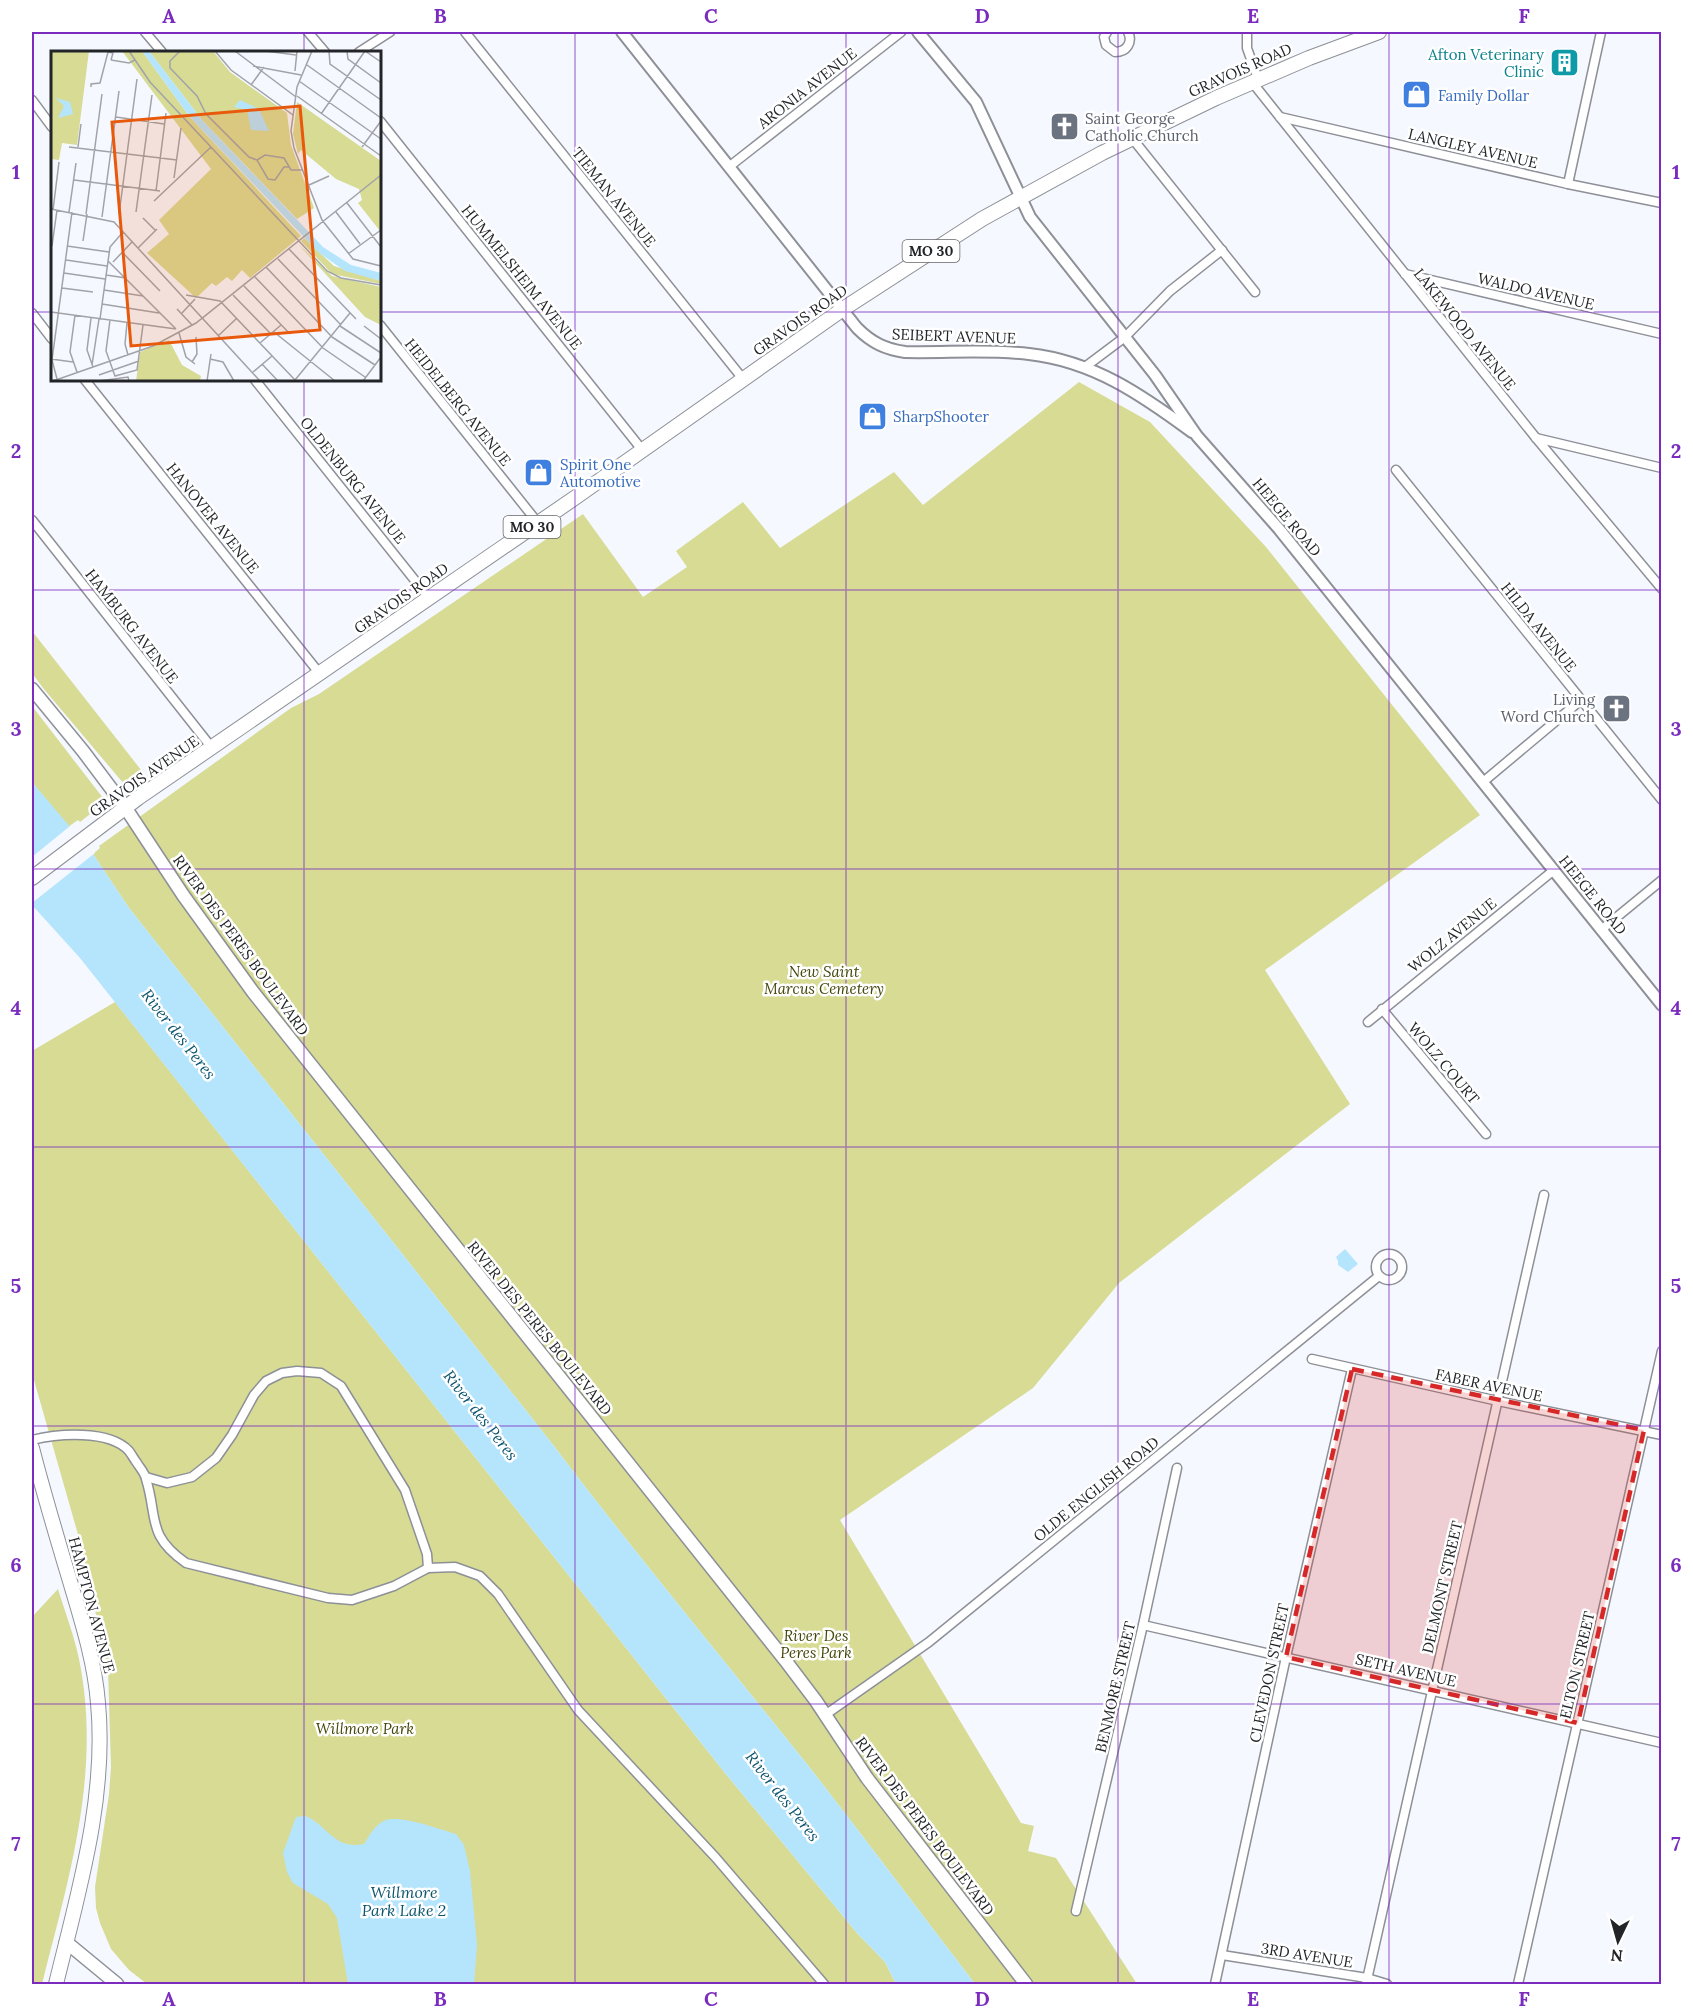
<svg xmlns="http://www.w3.org/2000/svg" width="1693" height="2016" font-family="Lora,serif">
  <style>
    .green { fill: #d7db94 }
    .water { fill: #b5e5fd }
    .pier { fill: #f5f8fe }
    .lines { fill: none; stroke-linecap: round; stroke-linejoin: round }
    .minor-casing { stroke: #8d9097; stroke-width: 11 }
    .tertiary-casing { stroke: #8d9097; stroke-width: 14 }
    .secondary-casing { stroke: #8d9097; stroke-width: 15 }
    .primary-casing { stroke: #8d9097; stroke-width: 16 }
    .minor { stroke: #fff; stroke-width: 8 }
    .tertiary { stroke: #fff; stroke-width: 10 }
    .secondary { stroke: #fff; stroke-width: 12 }
    .primary { stroke: #fff; stroke-width: 14 }
    .marked { fill: #d62828; fill-opacity: 0.2; stroke: #d62828; stroke-width: 4.5; stroke-dasharray: 12 8; stroke-linejoin: round }
    .grid { fill: none; stroke: #7b2cbf; stroke-width: 1.5; stroke-opacity: 0.55 }
    .labels { text-anchor: middle; dominant-baseline: central; stroke-width: 5; stroke-linejoin: round; paint-order: stroke }
    .shield { fill: #fff; stroke: #646668; stroke-width: 1.5 }
    .shield-label { font-size: 14px; font-weight: bold; fill: #222427 }
    .culture-label { font-size: 15px; fill: #0d838f; stroke: #fff; text-anchor: end }
    .street-label { font-size: 15px; fill: #222427; stroke: #fff }
    .shop-label { font-size: 15px; fill: #366cbe; stroke: #fff; text-anchor: start }
    .worship-label { font-size: 15px; fill: #5b616d; stroke: #fff; text-anchor: start }
    .park-label { font-size: 15px; font-style: italic; fill: #45460a; stroke: #fff }
    .water-label { font-size: 16px; font-style: italic; fill: #0d556f; stroke: #fff }
    .inset-road { fill: none; stroke: #a1a3a8; stroke-width: 1.5 }
    .view { fill: #e8590c; fill-opacity: 0.15; stroke: #e8590c; stroke-width: 3 }
    .inset-edge { fill: none; stroke: #222427; stroke-width: 3 }
    .neatline { fill: none; stroke: #7b2cbf; stroke-width: 2 }
    .grid-label { font-size: 20px; text-anchor: middle; font-weight: bold; fill: #7b2cbf }
  </style>
  <rect width="100%" height="100%" fill="#f5f8fe"/>
  <g class="green">
    <path d="M1079 382 1150 422 1266 547 1480 815 1265 970 1350 1104 1119 1283 1033 1388 840 1520 1021 1823 1034 1826 1028 1851 1056 1858 1137 1984H975C920 1912 866 1840 810 1768 723 1659 634 1552 550 1441L129 908 93 854 100 848 99 846 291 708 319 694 583 514 643 597 687 567 676 551 743 502 780 548 894 472 923 505Z"/>
    <polygon points="32,631 145,775 132,784 124,784 43,688 32,673"/>
    <polygon points="32,706 103,798 99,807 80,822 78,820 68,827 32,782"/>
    <polygon points="115,1002 725,1773 857,1933 885,1962 896,1984 147,1984 129,1970 111,1949 100,1923 96,1908 95,1887 109,1794 111,1767 108,1669 79,1538 32,1373 32,1051"/>
    <path d="M58 1589C65 1612 74 1635 79 1659 102 1771 69 1877 42 1984H32V1617Z"/>
  </g>
  <g class="water">
    <path d="M32 782 93 854 129 908 550 1441C634 1552 723 1659 810 1768 866 1840 920 1912 975 1984H896L885 1962 857 1933 725 1773 80 958 32 905Z"/>
    <polygon points="1345,1249 1358,1264 1348,1272 1338,1265 1338,1261 1336,1257"/>
    <path d="M305 1816C326 1823 334 1851 364 1844 370 1835 375 1824 386 1820 402 1815 439 1829 456 1834L464 1845 470 1871 477 1945 474 1984H348L337 1918 328 1904 293 1883 287 1872 283 1853 296 1817Z"/>
  </g>
  <polygon class="pier" points="70,826 95,853 32,903 32,857"/>
  <g class="lines">
    <defs>
      <g id="minor">
        <polyline points="145,32 162,52"/>
        <polyline points="308,32 325,52"/>
        <polyline points="465,32 743,379"/>
        <path d="M1107 32 1104 37 1106 45 1115 52C1127 52 1133 42 1128 32"/>
        <polyline points="1247,32 1247,48 1258,79"/>
        <polyline points="359,52 390,32"/>
        <polyline points="1252,82 1536,438 1662,589"/>
        <polyline points="32,100 52,127"/>
        <polyline points="1280,117 1568,184 1662,203"/>
        <polyline points="380,121 643,451"/>
        <polyline points="1132,138 1255,292"/>
        <polyline points="730,166 901,32"/>
        <polyline points="1568,184 1601,32"/>
        <polyline points="1405,274 1662,334"/>
        <polyline points="32,313 52,339"/>
        <polyline points="380,325 538,523"/>
        <polyline points="1085,367 1125,337 1170,291 1222,250"/>
        <polyline points="85,380 320,674"/>
        <polyline points="255,380 429,598"/>
        <polyline points="1536,438 1662,468"/>
        <polyline points="1396,470 1662,800"/>
        <polyline points="32,520 212,748"/>
        <polyline points="1483,782 1581,700"/>
        <polyline points="1601,930 1662,880"/>
        <polyline points="1382,1009 1486,1134"/>
        <polyline points="1368,1022 1554,870"/>
        <circle cx="1389" cy="1267" r="13"/>
        <polyline points="1312,1359 1498,1401 1662,1435"/>
        <path d="M32 1440C57 1434 109 1429 129 1451 132 1455 134 1459 137 1463 140 1468 145 1473 146 1479 158 1517 146 1535 186 1563L328 1598 352 1600 394 1586 428 1568"/>
        <polyline points="146,1477 167,1483 192,1477 216,1458 232,1435 254,1395 266,1381 282,1373 297,1371 321,1373 341,1386 405,1490 427,1554 428,1568 455,1567 480,1576 498,1594 578,1710 716,1858 824,1984"/>
        <polyline points="1143,1625 1662,1743"/>
        <polyline points="825,1715 929,1642 1379,1276"/>
        <polyline points="1076,1911 1143,1625 1177,1468"/>
        <polyline points="1222,1955 1367,1978 1387,1984"/>
        <polyline points="1215,1984 1286,1657 1352,1369"/>
        <polyline points="1366,1984 1544,1195"/>
        <polyline points="1518,1984 1662,1351"/>
      </g>
      <g id="tertiary">
        <path d="M622 32 857 328C872 343 885 349 905 352 947 353 988 349 1029 354 1093 361 1142 395 1192 432"/>
        <polyline points="918,32 976,102 1030,217 1155,375 1197,436 1279,529 1662,1005"/>
      </g>
      <g id="secondary">
        <polyline points="32,689 83,751 125,807 183,895 253,992 785,1660 816,1701 867,1778 1026,1984"/>
        <polyline points="66,1942 117,1984"/>
      </g>
      <g id="primary">
        <polyline points="32,878 138,798 576,497 843,309 982,219 1102,153 1216,98 1309,58 1379,32"/>
        <path d="M32 1448C44 1495 58 1541 72 1588 83 1625 95 1664 98 1703 107 1798 78 1893 56 1984"/>
      </g>
    </defs>
    <use href="#minor" class="minor-casing"/>
    <use href="#tertiary" class="tertiary-casing"/>
    <use href="#secondary" class="secondary-casing"/>
    <use href="#primary" class="primary-casing"/>
    <use href="#minor" class="minor"/>
    <use href="#tertiary" class="tertiary"/>
    <use href="#secondary" class="secondary"/>
    <use href="#primary" class="primary"/>
  </g>
  <path class="marked" d="M1352 1369 1644 1430 1578 1723 1286 1657Z"/>
  <path class="grid" d="M304 32V52M575 32V1984M846 32V1984M1118 32V1984M1389 32V1984M32 312H52M380 312H1662M304 380V1984M32 590H1662M32 869H1662M32 1147H1662M32 1426H1662M32 1704H1662"/>
  <defs>
    <symbol id="building-square" viewBox="-11 -11 22 22"><rect x="-9" y="-9" width="18" height="18" rx="4" fill="#0f9aa8" stroke="#fff"/><path d="M-4-6H4V6H1V3H-1V6H-4ZM-2.5-4.3h1.7v1.8h-1.7ZM.8-4.3h1.7v1.8H.8ZM-2.5-1h1.7V.8h-1.7ZM.8-1h1.7V.8H.8Z" fill="#fff"/></symbol>
    <symbol id="shop-square" viewBox="-11 -11 22 22"><rect x="-9" y="-9" width="18" height="18" rx="4" fill="#3f7fe0" stroke="#fff"/><path d="M-5-2.5h2.3a2.7 3.5 0 0 1 5.4 0H5L5.5 6h-11ZM-1.5-2.5h3a1.5 2.3 0 0 0-3 0Z" fill="#fff"/></symbol>
    <symbol id="church-square" viewBox="-11 -11 22 22"><rect x="-9" y="-9" width="18" height="18" rx="4" fill="#6b7280" stroke="#fff"/><path d="M-1.2-6h2.4v3.5h3.3v2.4h-3.3V6h-2.4V-.1h-3.3v-2.4h3.3Z" fill="#fff"/></symbol>
  </defs>
  <g fill-rule="evenodd">
    <use href="#building-square" x="1548" y="46" width="33" height="33"/>
    <use href="#shop-square" x="1400" y="78" width="33" height="33"/>
    <use href="#church-square" x="1048" y="110" width="33" height="33"/>
    <use href="#shop-square" x="856" y="400" width="33" height="33"/>
    <use href="#shop-square" x="522" y="456" width="33" height="33"/>
    <use href="#church-square" x="1600" y="692" width="33" height="33"/>
  </g>
  <g class="labels">
    <g class="shield">
      <rect x="902.5" y="240" width="57" height="22" rx="4.5"/>
      <rect x="503.5" y="516" width="57" height="22" rx="4.5"/>
    </g>
    <g class="shield-label">
      <text x="931" y="251">MO 30</text>
      <text x="532" y="527">MO 30</text>
    </g>
    <g class="culture-label">
      <text x="1544" y="54">Afton Veterinary<tspan x="1544" dy="17">Clinic</tspan></text>
    </g>
    <g class="street-label">
      <text transform="translate(1240 70) rotate(-24)">GRAVOIS ROAD</text>
      <text transform="translate(807 88) rotate(-38)">ARONIA AVENUE</text>
      <text transform="translate(1473 148) rotate(13)">LANGLEY AVENUE</text>
      <text transform="translate(614 197) rotate(51)">TIEMAN AVENUE</text>
      <text transform="translate(522 277) rotate(51)">HUMMELSHEIM AVENUE</text>
      <text transform="translate(1536 291) rotate(13)">WALDO AVENUE</text>
      <text transform="translate(800 320) rotate(-35)">GRAVOIS ROAD</text>
      <text transform="translate(1465 329) rotate(51)">LAKEWOOD AVENUE</text>
      <text transform="translate(954 336) rotate(2)">SEIBERT AVENUE</text>
      <text transform="translate(458 402) rotate(51)">HEIDELBERG AVENUE</text>
      <text transform="translate(353 480) rotate(51)">OLDENBURG AVENUE</text>
      <text transform="translate(1287 517) rotate(50)">HEEGE ROAD</text>
      <text transform="translate(213 518) rotate(51)">HANOVER AVENUE</text>
      <text transform="translate(401 598) rotate(-35)">GRAVOIS ROAD</text>
      <text transform="translate(132 626) rotate(52)">HAMBURG AVENUE</text>
      <text transform="translate(1539 627) rotate(51)">HILDA AVENUE</text>
      <text transform="translate(144 776) rotate(-35)">GRAVOIS AVENUE</text>
      <text transform="translate(1593 895) rotate(51)">HEEGE ROAD</text>
      <text transform="translate(1452 935) rotate(-39)">WOLZ AVENUE</text>
      <text transform="translate(241 945) rotate(54)">RIVER DES PERES BOULEVARD</text>
      <text transform="translate(1444 1063) rotate(50)">WOLZ COURT</text>
      <text transform="translate(540 1328) rotate(51)">RIVER DES PERES BOULEVARD</text>
      <text transform="translate(1489 1385) rotate(12)">FABER AVENUE</text>
      <text transform="translate(1096 1489) rotate(-39)">OLDE ENGLISH ROAD</text>
      <text transform="translate(1442 1587) rotate(-77)">DELMONT STREET</text>
      <text transform="translate(92 1605) rotate(75)">HAMPTON AVENUE</text>
      <text transform="translate(1577 1665) rotate(-77)">ELTON STREET</text>
      <text transform="translate(1406 1670) rotate(13)">SETH AVENUE</text>
      <text transform="translate(1269 1673) rotate(-78)">CLEVEDON STREET</text>
      <text transform="translate(1115 1687) rotate(-77)">BENMORE STREET</text>
      <text transform="translate(925 1826) rotate(53)">RIVER DES PERES BOULEVARD</text>
      <text transform="translate(1307 1955) rotate(9)">3RD AVENUE</text>
    </g>
    <g class="shop-label">
      <text x="1438" y="95">Family Dollar</text>
      <text x="893" y="416">SharpShooter</text>
      <text x="560" y="464">Spirit One<tspan x="560" dy="17">Automotive</tspan></text>
    </g>
    <g class="worship-label">
      <text x="1085" y="118">Saint George<tspan x="1085" dy="17">Catholic Church</tspan></text>
      <text x="1595" y="699" text-anchor="end">Living<tspan x="1595" dy="17">Word Church</tspan></text>
    </g>
    <g class="park-label">
      <text x="824" y="971">New Saint<tspan x="824" dy="17">Marcus Cemetery</tspan></text>
      <text x="816" y="1635">River Des<tspan x="816" dy="17">Peres Park</tspan></text>
      <text x="365" y="1728">Willmore Park</text>
    </g>
    <g class="water-label">
      <text transform="translate(179 1034) rotate(52)">River des Peres</text>
      <text transform="translate(481 1415) rotate(52)">River des Peres</text>
      <text transform="translate(783 1796) rotate(52)">River des Peres</text>
      <text x="404" y="1892">Willmore<tspan x="404" dy="18">Park Lake 2</tspan></text>
    </g>
  </g>
  <g transform="translate(51 51)">
    <rect width="330" height="330" fill="#f5f8fe"/>
    <path d="M0 0H38L26 94 11 92 8 109 0 108ZM71 0H91L138 65 250 185 199 227 191 219 181 230 176 226 165 235 161 232 145 247 96 202 118 183 108 169 160 118ZM98 0H162L179 21 236 62 240 94 263 157 246 168 151 69ZM246 51 330 110 329 180 307 152 311 149 308 138 285 128 250 99 247 103 242 83ZM253 187 283 215 330 230V233L281 223 250 190ZM247 193 281 225 330 236V274L314 266ZM118 289 131 314 150 325 149 330H85L89 301Z" fill="#d7db94"/>
    <path d="M91 0H98L151 69 272 196 300 214 330 222V230L294 220 267 201 138 65ZM5 47 19 51 22 63 7 67 13 55ZM189 49 208 58 218 80 200 79 196 59 183 56Z" fill="#b5e5fd"/>
    <path class="inset-road" d="M78 0 99 31 276 220 290 227 330 234M129 0 119 10V17L146 45 155 63 198 106 206 109 217 128 224 129 233 116H238M164 0 180 19 242 64M184 0 245 46M214 0 245 4M261 0 246 36 240 80 243 97 271 169 302 208 330 215M278 0 279 13 330 49M296 0 297 8 330 32M314 0 330 11M60 9 78 12 84 9M256 14 330 67M202 15 250 24M244 20 246 0M248 30 330 88M200 34 213 16M40 36V33L49 32 57 1 62 2 60 9M246 45 330 105M270 63 314 0M65 66 113 73M18 96 126 109M27 96 30 73M311 96 330 70M206 109 214 104 233 107 240 119H251M123 127 130 77M23 129 109 140M258 134 278 125M105 140 115 62M103 150 160 96M296 152 330 196M0 158 63 171 209 330M2 159 8 111M18 161 25 112M85 161 101 44M285 161 309 193M35 163 51 43M68 163 86 28M51 166 68 40M92 167 105 180M32 190 36 163M1 195 6 159M16 195 58 201M87 197 106 178M238 198 305 268M71 201 109 240M297 203 330 179M227 208 290 274M15 209 56 215M57 210 125 278M62 211 81 191M215 216 281 286M13 222 54 228M55 224 75 227M204 226 272 297 314 326M193 235 239 283M11 237 42 241M53 239 92 245M135 244 169 250 245 330M182 244 220 283M51 253 108 262M126 258 141 274M0 261 125 278M131 262 144 248M24 264 19 301 26 321M40 267 36 299 42 316M49 268 59 196 72 181M59 269 55 300 64 325 86 319 92 274M76 272 74 293 77 304M289 275 330 302M313 275 330 288M223 281 284 330M128 282 135 306 144 313M167 285 186 267M281 286 324 314M209 292 230 274M0 308 22 311M159 308 172 311 183 330M141 311 146 303 145 286M211 313 227 330M41 314 48 268M202 321 221 305M48 324 88 310M6 328 1 309 21 161M244 329 299 262M2 330 102 295 145 272 330 124M48 330 77 326 78 330M156 330 160 303M312 330 330 306"/>
    <path class="view" d="M249 55 269 279 80 295 61 71Z"/>
    <rect width="330" height="330" class="inset-edge"/>
  </g>
  <rect width="1693" height="2016" fill="none" stroke="#ffffff" stroke-width="66"/>
  <g transform="translate(1618 1941) rotate(185)" stroke="#ffffff" stroke-width="4.5" paint-order="stroke">
  <path d="M0-4.5L10 22L0 15L-10 22Z" fill="#222427"/>
  <text y="-9" font-size="16" font-weight="bold" text-anchor="middle" fill="#222427">N</text>
  </g>
  <rect x="33" y="33" width="1627" height="1950" class="neatline"/>
  <g class="grid-label">
    <text x="169" y="23">A</text>
    <text x="440" y="23">B</text>
    <text x="711" y="23">C</text>
    <text x="982" y="23">D</text>
    <text x="1253" y="23">E</text>
    <text x="1524" y="23">F</text>
    <text x="16" y="179">1</text>
    <text x="1676" y="179">1</text>
    <text x="16" y="458">2</text>
    <text x="1676" y="458">2</text>
    <text x="16" y="736">3</text>
    <text x="1676" y="736">3</text>
    <text x="16" y="1015">4</text>
    <text x="1676" y="1015">4</text>
    <text x="16" y="1293">5</text>
    <text x="1676" y="1293">5</text>
    <text x="16" y="1572">6</text>
    <text x="1676" y="1572">6</text>
    <text x="16" y="1851">7</text>
    <text x="1676" y="1851">7</text>
    <text x="169" y="2006">A</text>
    <text x="440" y="2006">B</text>
    <text x="711" y="2006">C</text>
    <text x="982" y="2006">D</text>
    <text x="1253" y="2006">E</text>
    <text x="1524" y="2006">F</text>
  </g>
</svg>
